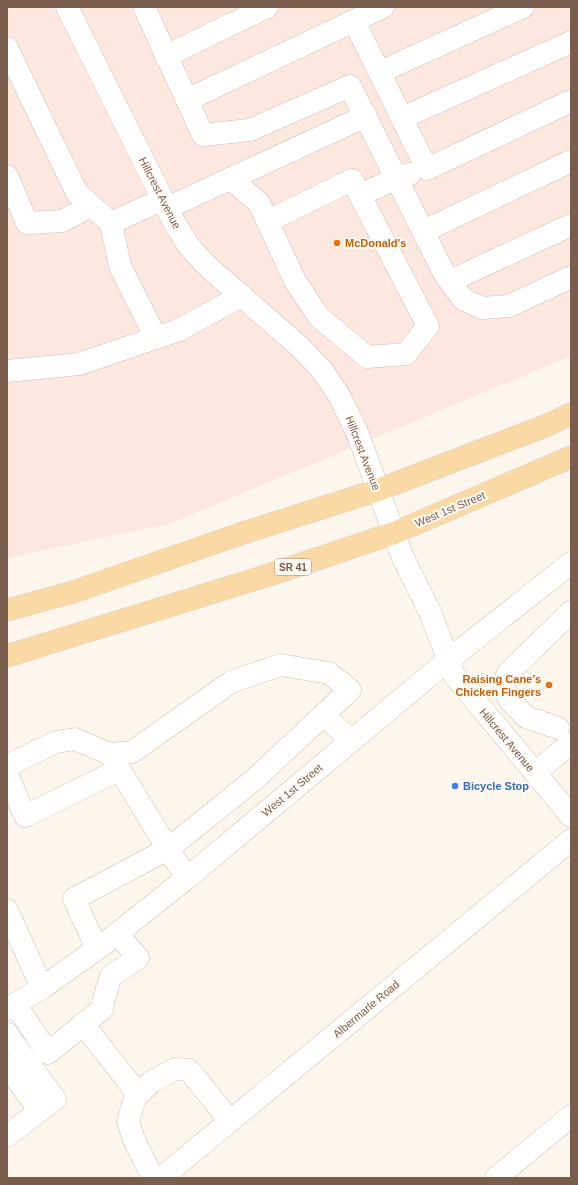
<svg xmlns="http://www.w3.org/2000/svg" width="578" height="1185" font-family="Arial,sans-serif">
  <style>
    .commercial { fill: #fde8e0 }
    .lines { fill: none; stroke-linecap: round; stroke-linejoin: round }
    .minor-casing { stroke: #d1beb0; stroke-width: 23 }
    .major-casing { stroke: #dad1cd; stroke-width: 23 }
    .minor { stroke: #fff; stroke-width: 22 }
    .major { stroke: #fbd9a5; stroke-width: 22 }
    .food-dot { fill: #e8710a; stroke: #fffaf3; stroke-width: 1.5 }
    .shop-dot { fill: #3f7fe0; stroke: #fffaf3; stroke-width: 1.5 }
    .labels { text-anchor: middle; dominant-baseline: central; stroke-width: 4; stroke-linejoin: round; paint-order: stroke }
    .shield { fill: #fffaf3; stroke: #a28b7f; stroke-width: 1 }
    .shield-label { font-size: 10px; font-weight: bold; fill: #7a5c4d }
    .street-label { font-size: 11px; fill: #7a5c4d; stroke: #fffaf3 }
    .food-label { font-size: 11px; font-weight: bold; fill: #c56008; stroke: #fffaf3; text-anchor: start }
    .shop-label { font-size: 11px; font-weight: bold; fill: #366cbe; stroke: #fffaf3; text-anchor: start }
  </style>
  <rect width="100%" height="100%" fill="#fdf6ec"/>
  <polygon class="commercial" points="7,7 571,7 571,356 169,524 7,558"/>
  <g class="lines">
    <defs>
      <g id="minor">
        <polyline points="67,7 174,222 188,245 206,265 299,346 322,370 340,397 359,437 403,558 431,614 454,675 571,816"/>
        <polyline points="144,7 203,135 250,130 350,86 445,275 463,299 482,308 509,306 571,277"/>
        <polyline points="354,21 427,169 571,101"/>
        <polyline points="7,48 77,193 111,223"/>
        <polyline points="166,56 267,7"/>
        <polyline points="380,72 523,7"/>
        <polyline points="187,100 383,7"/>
        <polyline points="402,118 571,42"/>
        <polyline points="7,176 27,223 62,221 91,206"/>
        <polyline points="231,179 259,203 295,281 319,317 367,357 406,354 428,326 352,180 268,221"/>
        <polyline points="360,195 397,178 410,174"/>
        <polyline points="167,208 366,116"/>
        <polyline points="424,231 571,161"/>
        <polyline points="450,281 571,225"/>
        <polyline points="156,338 120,266 111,223 163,199"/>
        <polyline points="7,371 79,364 179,330 241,296"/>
        <polyline points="324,715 351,741"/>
        <polyline points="558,728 526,717 511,702 505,691 504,682 508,673 571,612"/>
        <polyline points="110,754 132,752 231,682 280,665 329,673 350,690 256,778 168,849 187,878"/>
        <polyline points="7,766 56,742 75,739 110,754 168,849 74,899 97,949"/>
        <polyline points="535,773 571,743"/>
        <polyline points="7,774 25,816 119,770"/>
        <polyline points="7,910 42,988"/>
        <polyline points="15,1004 48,1053 102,1009 104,998 111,976 138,958 117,933"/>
        <polyline points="7,1009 42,988 104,944 192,874 447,661 571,563"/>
        <polyline points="83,1024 138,1094"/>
        <polyline points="7,1034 55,1099 7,1136"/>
        <polyline points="7,1066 40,1111"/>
        <polyline points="153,1178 134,1140 128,1121 135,1098 151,1082 175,1069 189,1070 230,1121"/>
        <polyline points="161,1178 571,840"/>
        <polyline points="496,1178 571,1116"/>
      </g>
      <g id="major">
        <polyline points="7,610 73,592 240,534 378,490 545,426 571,414"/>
        <polyline points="7,656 272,574 394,533 571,457"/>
      </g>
    </defs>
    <use href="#minor" class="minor-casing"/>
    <use href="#major" class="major-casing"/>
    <use href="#minor" class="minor"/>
    <use href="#major" class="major"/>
  </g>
  <g class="food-dot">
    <circle cx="337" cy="243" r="4"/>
    <circle cx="549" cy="685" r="4"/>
  </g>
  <circle class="shop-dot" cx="455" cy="786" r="4"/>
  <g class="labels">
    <rect class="shield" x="275" y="559" width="36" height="16" rx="3"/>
    <g class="shield-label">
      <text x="293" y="567">SR 41</text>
    </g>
    <g class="street-label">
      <text transform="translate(160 193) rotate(63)">Hillcrest Avenue</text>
      <text transform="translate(363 453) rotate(69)">Hillcrest Avenue</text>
      <text transform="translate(450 509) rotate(-23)">West 1st Street</text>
      <text transform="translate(507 740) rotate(50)">Hillcrest Avenue</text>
      <text transform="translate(292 790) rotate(-40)">West 1st Street</text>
      <text transform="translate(366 1009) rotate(-40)">Albermarle Road</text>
    </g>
    <g class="food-label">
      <text x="345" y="243">McDonald's</text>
      <text x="541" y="679" text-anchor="end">Raising Cane’s<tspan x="541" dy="13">Chicken Fingers</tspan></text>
    </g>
    <g class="shop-label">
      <text x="463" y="786">Bicycle Stop</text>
    </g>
  </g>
  <rect width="578" height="1185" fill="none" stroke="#7a5c4d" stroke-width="16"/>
</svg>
